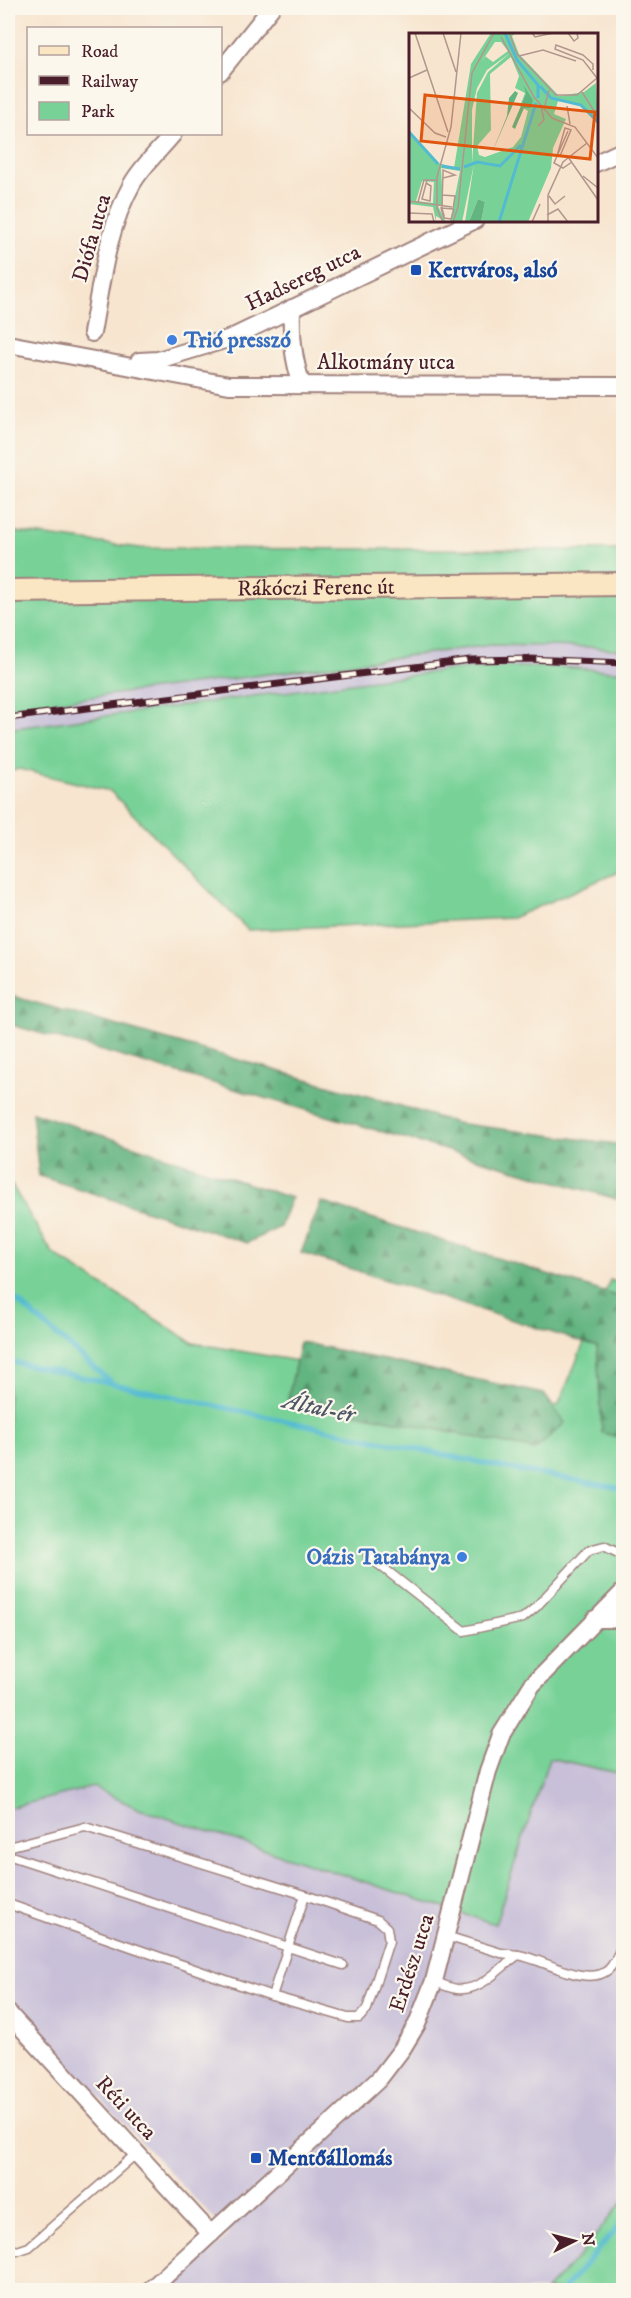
<svg xmlns="http://www.w3.org/2000/svg" width="631" height="2298" font-family="'IM FELL DW Pica',serif">
  <style>
    .industrial { fill: #c8bfd8 }
    .green { fill: #78d298; stroke: #617862; stroke-width: 1.5 }
    .forest { fill: url(#forest-firs); stroke: #566a56; stroke-width: 1.5 }
    .lines { fill: none; stroke-linecap: round; stroke-linejoin: round }
    .stream { stroke: #53bbd1; stroke-width: 5 }
    .service-casing { stroke: #a0827d; stroke-width: 11 }
    .minor-casing { stroke: #a0827d; stroke-width: 20 }
    .secondary-casing { stroke: #a0827d; stroke-width: 26 }
    .service { stroke: #fff; stroke-width: 8 }
    .minor { stroke: #fff; stroke-width: 16 }
    .secondary { stroke: #fbe6c4; stroke-width: 22 }
    .rail-casing { stroke: #4a1f2b; stroke-width: 7 }
    .rail { stroke: #fbf7ec; stroke-width: 4.5; stroke-dasharray: 14; stroke-linecap: butt }
    .transit-dot { fill: #1a4fb4; stroke: #fbf7ec; stroke-width: 2 }
    .shop-dot { fill: #3f7fe0; stroke: #fbf7ec; stroke-width: 2 }
    .labels { text-anchor: middle; dominant-baseline: central; stroke-width: 4.5; stroke-linejoin: round; paint-order: stroke }
    .street-label { font-size: 22px; fill: #4a1f2b; stroke: #fbf7ec }
    .transit-label { font-size: 22px; font-weight: bold; fill: #164399; stroke: #fbf7ec; text-anchor: start }
    .shop-label { font-size: 22px; font-weight: bold; fill: #366cbe; stroke: #fbf7ec; text-anchor: start }
    .water-label { font-size: 24px; font-style: italic; fill: #4d5665; stroke: #fbf7ec }
    .inset-river { fill: none; stroke: #53bbd1; stroke-width: 3 }
    .inset-road { fill: none; stroke: #b2968d; stroke-width: 1.5 }
    .view { fill: #e0560e; fill-opacity: 0.15; stroke: #e0560e; stroke-width: 3 }
    .inset-edge { fill: none; stroke: #4a1f2b; stroke-width: 3 }
  </style>
  <defs>
    <pattern id="forest-firs" width="22" height="20" patternUnits="userSpaceOnUse" patternTransform="scale(1.5)"><rect width="22" height="20" fill="#62b480"/><path d="M5 1l3.5 6h-7zM16 11l3.5 6h-7z" fill="#539269"/></pattern>
  </defs>
  <rect width="100%" height="100%" fill="#fbf7ec"/>
  <filter id="ink" filterUnits="userSpaceOnUse"><feTurbulence type="fractalNoise" baseFrequency=".0167" numOctaves="2"/><feDisplacementMap in="SourceGraphic" scale="12" xChannelSelector="R" yChannelSelector="G"/><feConvolveMatrix kernelMatrix="1 2 1 2 8 2 1 2 1" color-interpolation-filters="sRGB"/></filter>
  <filter id="wash" filterUnits="userSpaceOnUse"><feTurbulence type="fractalNoise" baseFrequency=".008" numOctaves="4" result="noise"/><feDisplacementMap in="SourceGraphic" scale="24" xChannelSelector="R" yChannelSelector="G"/><feGaussianBlur stdDeviation="1.35" result="paint"/><feColorMatrix in="noise" values="0 0 0 0 0 0 0 0 0 0 0 0 0 0 0 0 0 1.4 0 .05"/><feComposite in="paint" operator="in"/></filter>
  <g filter="url(#wash)">
    <rect width="100%" height="100%" fill="#f7e5cf"/>
    <g class="industrial">
      <polygon points="491,645 591,647 623,650 623,672 562,667 508,667 449,670 8,729 8,708"/>
      <polygon points="549,1758 623,1774 623,2201 580,2255 546,2290 168,2290 229,2235 8,2001 8,1808 93,1787 139,1809 495,1924"/>
    </g>
    <g class="green">
      <polygon points="8,531 140,548 623,550 623,650 591,647 491,645 8,708"/>
      <polygon points="508,667 562,667 624,672 623,870 512,918 248,930 110,791 19,769 8,772 8,729 449,670"/>
      <polygon points="8,1179 53,1254 193,1343 558,1406 610,1280 623,1285 623,1774 549,1758 495,1924 139,1809 93,1787 8,1808"/>
      <polygon points="623,2201 623,2290 546,2290 580,2255"/>
    </g>
    <g class="forest">
      <polygon points="8,995 385,1101 456,1123 623,1145 623,1201 8,1024"/>
      <polygon points="32,1112 291,1198 280,1227 247,1243 39,1176"/>
      <polygon points="321,1202 623,1298 623,1438 602,1433 597,1347 301,1253"/>
      <polygon points="300,1342 544,1394 565,1423 535,1450 288,1399"/>
    </g>
    <g class="lines">
      <g class="stream">
        <polyline points="8,1293 111,1382"/>
        <polyline points="8,1361 501,1467 624,1489"/>
        <polyline points="563,2290 624,2220"/>
      </g>
    </g>
  </g>
  <g filter="url(#ink)">
    <g class="lines">
      <defs>
        <g id="service">
          <polyline points="368,1556 464,1631 523,1618 536,1607 589,1550 604,1546 624,1556"/>
          <polyline points="8,1847 85,1827 305,1895 378,1920 387,1928 389,1941 367,2009 359,2018 348,2018 272,1996 8,1904"/>
          <polyline points="8,1855 343,1965"/>
          <polyline points="446,1936 501,1953 518,1955"/>
          <path d="M434 1981C441 1984 449 1988 457 1989 481 1992 499 1968 518 1955 544 1959 586 1988 608 1970 615 1964 620 1950 624 1941"/>
          <polyline points="272,1996 305,1895"/>
          <polyline points="8,2247 17,2251 29,2247 137,2153"/>
        </g>
        <g id="minor">
          <polyline points="220,72 271,8"/>
          <polyline points="596,163 624,150"/>
          <path d="M292 308C291 336 293 359 302 385"/>
          <path d="M92 333C101 284 107 229 132 184 142 166 160 150 173 134"/>
          <polyline points="8,344 229,385 624,386"/>
          <polyline points="139,361 158,360 231,338 475,220"/>
          <polyline points="595,1619 624,1619"/>
          <polyline points="8,2013 211,2234"/>
          <polyline points="150,2290 379,2079 402,2049 417,2024 434,1981 488,1771 501,1735 532,1685 624,1591"/>
        </g>
        <g id="secondary">
          <path id="s1" d="M8 591 624 584"/>
        </g>
      </defs>
      <use href="#service" class="service-casing"/>
      <use href="#minor" class="minor-casing"/>
      <use href="#secondary" class="secondary-casing"/>
      <use href="#service" class="service"/>
      <use href="#minor" class="minor"/>
      <use href="#secondary" class="secondary"/>
      <defs>
        <polyline id="rail" points="8,718 470,660 529,659 624,663"/>
      </defs>
      <use href="#rail" class="rail-casing"/>
      <use href="#rail" class="rail"/>
    </g>
  </g>
  <g class="transit-dot">
    <rect x="410" y="264" width="12" height="12" rx="3"/>
    <rect x="250" y="2152" width="12" height="12" rx="3"/>
  </g>
  <g class="shop-dot">
    <circle cx="172" cy="340" r="6"/>
    <circle cx="462" cy="1557" r="6"/>
  </g>
  <g class="labels">
    <g class="street-label">
      <text transform="translate(92 238) rotate(-74)">Diófa utca</text>
      <text transform="translate(303 278) rotate(-26)">Hadsereg utca</text>
      <text x="386" y="362">Alkotmány utca</text>
      <text stroke="none"><textPath href="#s1" startOffset="308">Rákóczi Ferenc út</textPath></text>
      <text transform="translate(412 1963) rotate(-72)">Erdész utca</text>
      <text transform="translate(126 2108) rotate(47)">Réti utca</text>
    </g>
    <g class="transit-label">
      <text x="428" y="270">Kertváros, alsó</text>
      <text x="268" y="2158">Mentőállomás</text>
    </g>
    <g class="shop-label">
      <text x="184" y="340">Trió presszó</text>
      <text x="450" y="1557" text-anchor="end">Oázis Tatabánya</text>
    </g>
    <g class="water-label">
      <text transform="translate(319 1408) rotate(12)">Által-ér</text>
    </g>
  </g>
  <g transform="translate(409 33)">
    <rect width="189" height="189" fill="#f7e5cf"/>
    <path d="M82 0H107L103 3 110 21 150 63 175 59 187 50 189 91 170 72 149 68 145 81 157 86 144 115 142 135 119 189H72L76 169 69 166 60 189H56L65 131 53 189H41L51 138 32 135 34 173H29L37 189 27 183V189L24 174 0 171V97L30 130 45 135 62 31ZM86 9H92L99 18 84 29 76 23 73 28ZM101 20 79 39 68 60 63 130V77L68 55 78 37ZM102 24 110 43 106 55 116 60 111 73 119 78 112 104 104 114 76 124 70 122 68 113 82 97 81 41ZM13 148 25 149 24 170 7 168Z" fill="#78d298" fill-rule="evenodd"/>
    <path d="M115 53 124 67 122 75H115L106 96 103 94 117 61ZM106 58 109 60 82 122 98 83 100 65ZM69 166 76 169 72 189H60Z" fill="#62b480"/>
    <path class="inset-river" d="M96 0 108 27 129 52V65M131 53 142 65 172 72 189 89M0 99 29 131M33 133 51 136M55 134 68 129 91 133 112 112M90 189 127 70"/>
    <path class="inset-road" d="M6 0 39 99M34 0 47 39M123 0 126 4 144 0M159 0 165 8 169 5 168 0M101 2 108 21 147 62H168L188 45 174 27 146 16 147 12 174 22 184 31V37M92 4 125 64 143 85 166 94 189 125M110 23 134 17 167 28M0 45 18 37M173 59 189 84M158 73 161 91M0 75 26 100 37 104M135 76 140 57M129 93 135 87 132 73M159 98 145 130 154 135 163 129M148 123H151L162 97 156 95 148 123M159 124 189 167M174 143 189 155M34 145 46 142 34 137V140L33 172V175L34 179 35 182V185L42 186 45 177 44 176 33 175H32L35 185M17 150 22 153 21 168 13 166 18 147M33 162 46 163 44 176M140 163 146 171 156 163M0 168 43 174M9 169 15 147H28M0 180 23 181 25 189M138 182 149 176 159 189M34 189 28 176V144L42 94 52 0M44 189 49 174 63 40 85 0M123 189 131 171M139 189V162L154 129 178 110"/>
    <path class="view" d="M16 62 186 79 181 126 12 108Z"/>
    <rect width="189" height="189" class="inset-edge"/>
  </g>
  <rect width="631" height="2298" fill="none" stroke="#fbf7ec" stroke-width="30"/>
  <rect x="27" y="27" width="195" height="108" fill="#fbf7ec" stroke="#b4a19f" stroke-width="1.5"/>
  <rect x="39" y="46" width="30" height="9" fill="#fbe6c4" stroke="#b4a19f" stroke-width="1.5"/>
  <text x="81" y="57" font-size="18" fill="#4a1f2b">Road</text>
  <rect x="39" y="76" width="30" height="9" fill="#4a1f2b" stroke="#b4a19f" stroke-width="1.5"/>
  <text x="81" y="87" font-size="18" fill="#4a1f2b">Railway</text>
  <rect x="39" y="102" width="30" height="18" fill="#78d298" stroke="#b4a19f" stroke-width="1.5"/>
  <text x="81" y="117" font-size="18" fill="#4a1f2b">Park</text>
  <g transform="translate(574 2241) rotate(84)" stroke="#fbf7ec" stroke-width="4.5" paint-order="stroke">
  <path d="M0-4.5L10 22L0 15L-10 22Z" fill="#4a1f2b"/>
  <text y="-9" font-size="16" font-weight="bold" text-anchor="middle" fill="#4a1f2b">N</text>
  </g>
</svg>
